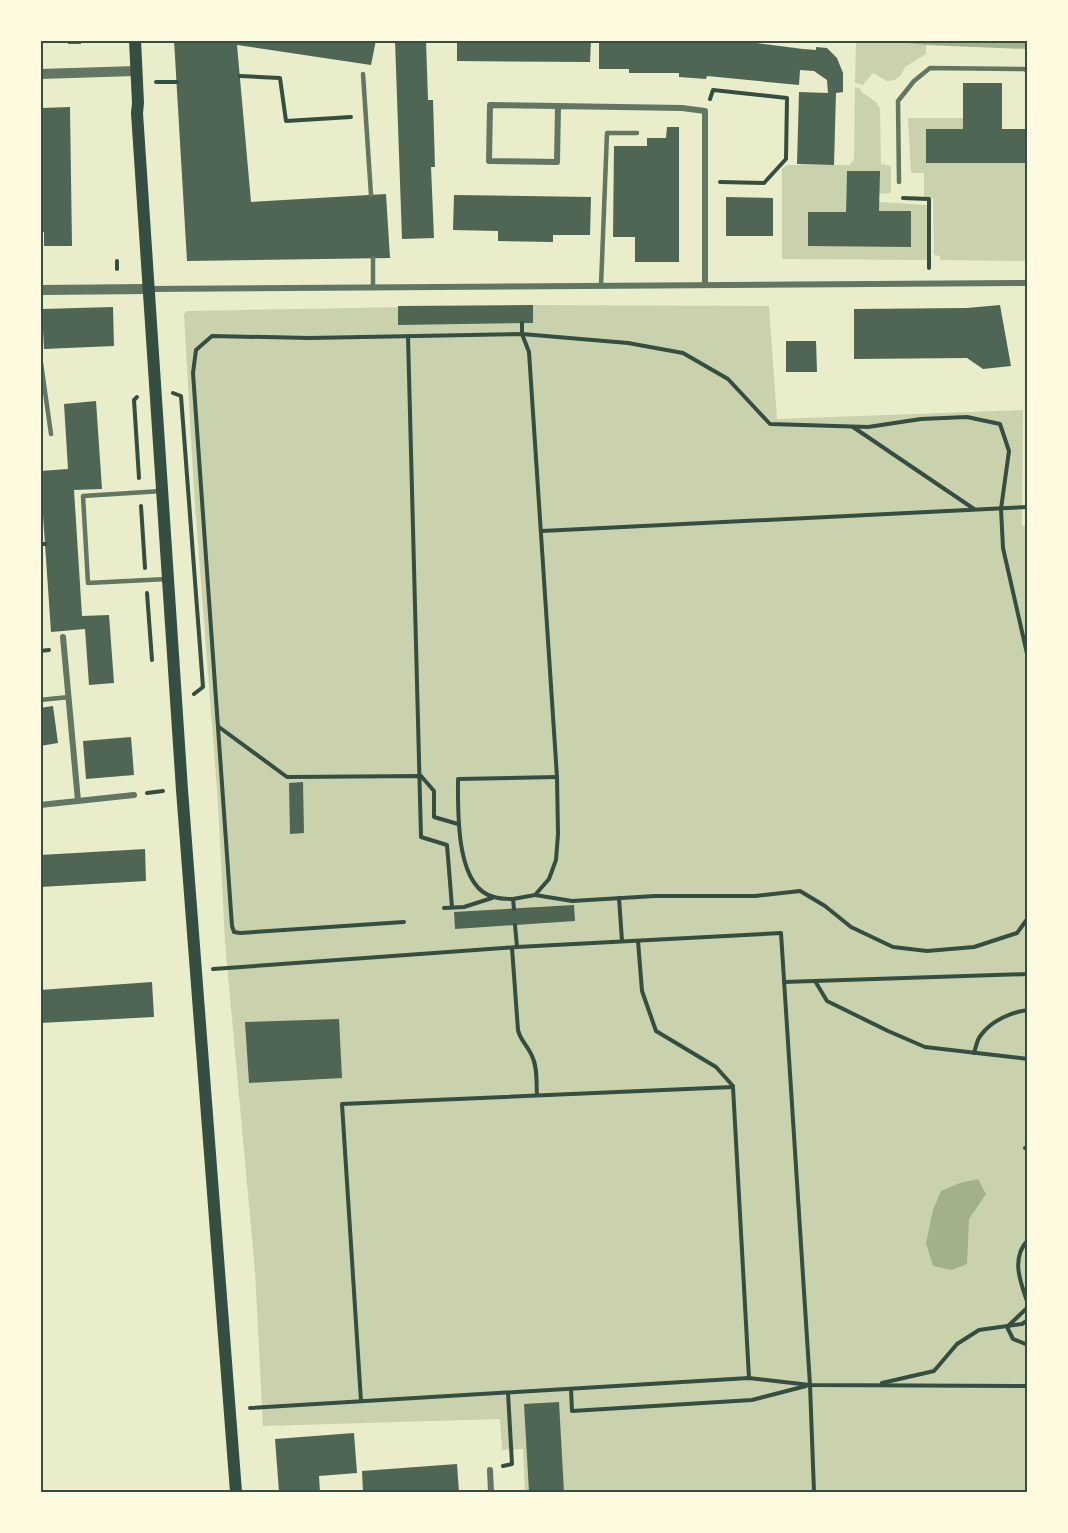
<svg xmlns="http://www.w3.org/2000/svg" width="1068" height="1533" font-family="Quicksand,sans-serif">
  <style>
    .green { fill: #cad2ad }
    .water { fill: #a3b18a }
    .building { fill: #4f6655 }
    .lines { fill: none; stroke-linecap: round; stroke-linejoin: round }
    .path { stroke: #344e41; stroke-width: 4 }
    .service { stroke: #617663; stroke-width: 4.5 }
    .minor { stroke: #617663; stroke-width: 6 }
    .tertiary { stroke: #617663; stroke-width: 10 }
    .secondary { stroke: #344e41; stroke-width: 12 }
    .neatline { fill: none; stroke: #344e41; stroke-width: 2 }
  </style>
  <rect width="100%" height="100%" fill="#e9edc9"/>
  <g class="green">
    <polygon points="856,41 882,41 926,45 926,54 905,67 901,75 895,80 887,81 873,73 863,85 855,83"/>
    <polygon points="855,87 861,89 860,91 876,102 880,109 881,164 891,166 891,191 890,193 879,194 879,171 847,171 846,212 911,247 911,211 879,211 879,202 927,205 927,260 782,259 782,169 787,165 850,165 854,159"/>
    <polygon points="908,118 963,118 963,129 1027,163 1027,261 940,260 940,256 934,255 933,198 924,197 924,173 911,173"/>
    <polygon points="522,305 769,306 777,419 1023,410 1022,526 1028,526 1027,1492 525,1492 523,1449 502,1450 500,1419 263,1426 255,1271 225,942 218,803 194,492 184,314 187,311"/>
  </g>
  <g class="water">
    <polygon points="882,41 1027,41 1027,49 926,45"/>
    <polygon points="978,1179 986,1194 969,1219 967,1264 952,1270 933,1266 926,1243 933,1210 941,1191 960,1183"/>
  </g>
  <g class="building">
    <rect x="68" y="40" width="13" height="4"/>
    <polygon points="174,40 376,40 371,65 237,45 251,202 386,194 390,258 187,261"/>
    <polygon points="395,40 426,40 428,100 433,100 435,167 431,167 434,238 402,239"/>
    <polygon points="457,40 591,40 590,62 457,61"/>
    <polygon points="599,40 734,40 803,49 816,50 816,47 827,48 837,58 843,73 843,92 836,93 834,165 797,164 799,92 828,93 827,80 814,71 800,70 799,85 707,76 706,79 679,77 679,73 629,73 629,69 599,69"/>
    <polygon points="963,83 1002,83 1002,129 1028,129 1028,163 926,163 926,129 963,129"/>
    <polygon points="70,107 72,246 44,246 44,232 40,232 42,108"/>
    <polygon points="667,127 679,127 679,262 635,262 635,237 613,237 614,146 647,146 647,138 666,138"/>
    <polygon points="847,171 880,171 879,211 911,211 911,247 808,246 808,212 846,212"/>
    <polygon points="454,195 591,197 590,235 553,235 553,242 498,241 498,231 453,230"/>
    <polygon points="726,197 773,198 773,236 726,236"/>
    <polygon points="533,305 533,323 398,325 398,306"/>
    <polygon points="1000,305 1011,366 983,369 967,358 854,359 854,309 967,308"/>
    <polygon points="113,307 114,346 44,349 42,309"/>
    <polygon points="786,341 816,341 817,372 786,372"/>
    <polygon points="96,401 102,489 74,490 82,616 109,615 114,683 89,685 85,629 51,632 40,471 68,469 64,404"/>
    <polygon points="53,706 58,743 40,746 40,708"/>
    <polygon points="131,737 134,775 86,779 83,741"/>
    <polygon points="303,782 304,833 290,834 289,783"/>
    <polygon points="145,849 146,881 40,887 40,855"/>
    <polygon points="574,905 575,921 455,929 454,912"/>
    <polygon points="152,982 154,1017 40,1023 40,990"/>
    <polygon points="339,1019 342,1078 249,1083 245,1022"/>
    <polygon points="559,1402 564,1492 529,1492 524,1404"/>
    <polygon points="354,1433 357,1473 319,1476 320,1492 279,1492 275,1439"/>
    <polygon points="457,1464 459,1492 363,1492 362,1471"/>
  </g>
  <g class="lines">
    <g class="path">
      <polyline points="240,76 280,78 286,121 351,117"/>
      <polyline points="156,82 177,82"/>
      <polyline points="710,99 713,90 787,98 786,159 764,183 720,182"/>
      <polyline points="903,198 929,199 929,268"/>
      <polyline points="117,261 117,269"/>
      <polyline points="408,336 421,837 447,845 452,907"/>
      <polyline points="173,393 181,396 203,687 194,694"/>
      <polyline points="137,397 134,400 139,478"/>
      <polyline points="853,427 974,509"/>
      <polyline points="141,506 145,568"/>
      <polyline points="542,531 1028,507"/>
      <polyline points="40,544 45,544"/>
      <polyline points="147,593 152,660"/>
      <polyline points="40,651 49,650"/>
      <polyline points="219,727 287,777 421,776 434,791 434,817 458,824"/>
      <polyline points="147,793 163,791"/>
      <polyline points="535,895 572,901 655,896 755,896 800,891 825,906 851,927 893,947 927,951 974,947 1017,933 1028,918"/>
      <polyline points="619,898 622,941"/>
      <path d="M513 899C507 899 500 899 494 897 455 888 458 810 458 779L557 777"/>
      <polyline points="444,908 464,907 492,898"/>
      <polyline points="514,909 513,899 535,895 549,879 556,860 558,834 557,777 529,352 522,334 522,323"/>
      <polyline points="404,922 240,933 234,932 232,926 193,373 196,350 212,336 309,338 522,334 628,343 683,353 728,379 770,424 868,427 921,419 967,417 1000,424 1009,451 1001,509 1003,548 1028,658"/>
      <polyline points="515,925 517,947"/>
      <polyline points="638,941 642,991 656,1031 716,1067 733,1086"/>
      <path d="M512 948 518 1030C520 1040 528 1046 532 1056 538 1068 536 1083 537 1095"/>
      <polyline points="213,969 517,947 781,933 810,1385 814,1492"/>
      <polyline points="815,981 827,1001 888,1031 925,1047 1028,1059"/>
      <polyline points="784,982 1028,974"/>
      <path d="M974 1053C976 1047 977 1039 981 1035 991 1021 1011 1012 1028 1010"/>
      <polyline points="1025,1148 1028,1149"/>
      <path d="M1028 1240C1010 1258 1021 1284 1028 1304"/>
      <polyline points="1028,1307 1007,1327 1013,1339 1028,1345"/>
      <polyline points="882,1383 934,1371 957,1344 979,1330 1022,1324 1028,1320"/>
      <polyline points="571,1389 572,1411 752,1400 806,1386"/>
      <polyline points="361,1401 342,1104 733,1087 749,1378"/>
      <polyline points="250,1408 749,1378 810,1385 1028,1386"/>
      <polyline points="503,1466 512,1464 508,1393"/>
    </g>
    <g class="service">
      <polyline points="363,74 371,195"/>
      <polyline points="899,182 898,101 914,81 930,68 1024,69 1028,71"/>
      <polyline points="373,258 373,288"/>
      <polyline points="601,286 607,133 637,133"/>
      <polyline points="40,356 51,434"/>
      <polyline points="162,491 83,496 88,583 167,579"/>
      <polyline points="40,700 69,697"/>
    </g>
    <g class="minor">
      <polyline points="558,106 557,162 489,161 490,105 682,108 705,111 705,285"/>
      <polyline points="148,289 1028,283"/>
      <polyline points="63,637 78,801"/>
      <polyline points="40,805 134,795"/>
      <polyline points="490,1470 491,1492"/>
    </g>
    <g class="tertiary">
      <polyline points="40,74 136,71"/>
      <polyline points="40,290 148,289"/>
    </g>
    <polyline class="secondary" points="135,40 138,103 137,113 182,790 236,1492"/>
  </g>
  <rect width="1068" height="1533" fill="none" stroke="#fefae0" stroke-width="84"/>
  <rect x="42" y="42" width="984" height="1449" class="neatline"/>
</svg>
